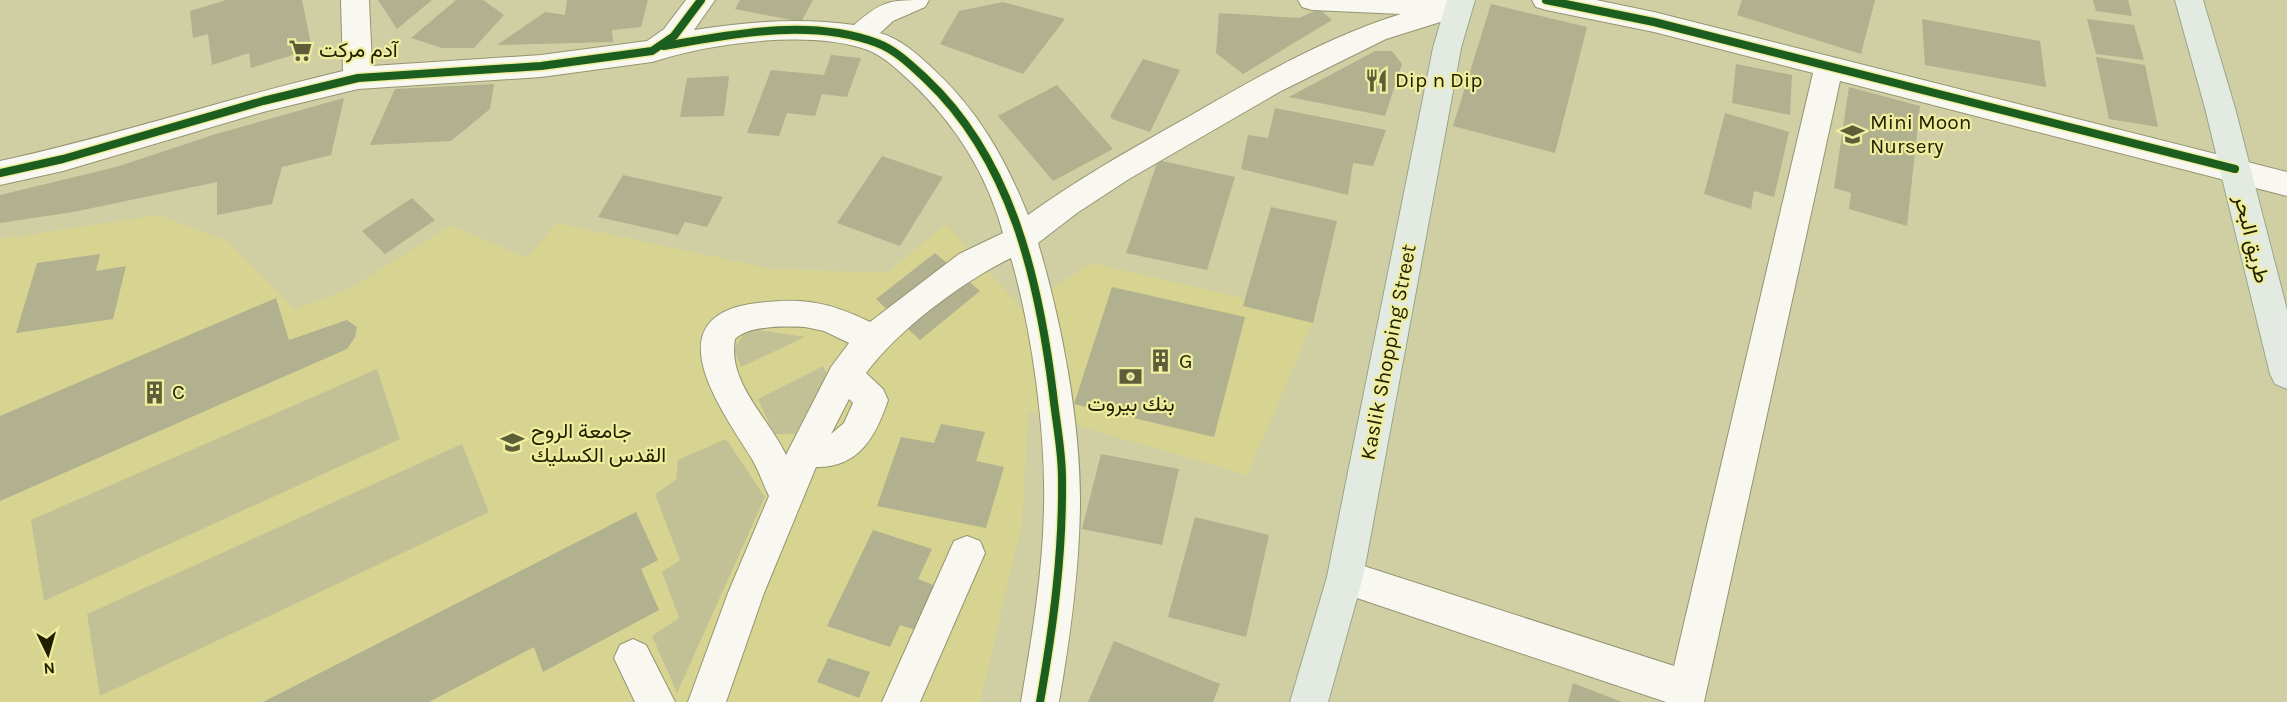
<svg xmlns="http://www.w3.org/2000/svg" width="2287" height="702" font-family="Karla,Vazirmatn,sans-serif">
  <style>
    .built { fill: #d6d490 }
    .green { fill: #c2c196 }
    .building { fill: #b1b08f }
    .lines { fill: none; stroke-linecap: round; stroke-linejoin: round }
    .minor-casing { stroke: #959472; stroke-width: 2 }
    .major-casing { stroke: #99a78c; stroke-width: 2 }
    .minor { fill: #f8f8f1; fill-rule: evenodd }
    .major { fill: #e3eae1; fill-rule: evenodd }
    .cycleway-casing { stroke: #efee9e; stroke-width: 11 }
    .cycleway { stroke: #1b5e20; stroke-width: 8 }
    .labels { text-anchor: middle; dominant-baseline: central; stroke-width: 4.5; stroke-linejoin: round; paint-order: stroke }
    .poi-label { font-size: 21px; fill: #201f00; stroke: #efee9e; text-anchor: start }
    .street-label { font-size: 21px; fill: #201f00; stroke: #efee9e }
  </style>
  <rect width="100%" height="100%" fill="#d0cfa3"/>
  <polygon class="built" points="158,215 227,241 295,309 351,288 451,225 527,258 557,223 772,269 887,273 946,224 1022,309 1091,263 1316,315 1247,475 1028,411 1022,523 980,702 0,702 0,239"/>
  <g class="green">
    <polygon points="758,330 805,337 741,367 734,349 743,335"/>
    <polygon points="823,366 827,374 795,434 774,434 758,399"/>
    <polygon points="377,369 400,439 44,601 31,520"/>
    <polygon points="726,439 765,497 677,693 652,636 679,618 662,572 680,560 655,494 676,480 678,460"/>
    <polygon points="462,444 489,512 100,696 87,614"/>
  </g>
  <g class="building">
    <polygon points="226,0 302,0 312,49 251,68 249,53 212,65 208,34 193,38 190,11"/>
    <polygon points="378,0 432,0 397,29"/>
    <polygon points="456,0 483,0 504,15 474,48 442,48 411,38"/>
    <polygon points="567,0 648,0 641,27 612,30 613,42 497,45 545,12 565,15"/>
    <polygon points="740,0 813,0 801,22 735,9"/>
    <polygon points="1742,0 1875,0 1861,54 1737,15"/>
    <polygon points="2093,0 2128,0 2132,16 2096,11"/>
    <polygon points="1003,2 1065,19 1023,74 940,44 959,11"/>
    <polygon points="1491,4 1587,27 1555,153 1453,126"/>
    <polygon points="1319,9 1332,20 1243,74 1216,53 1219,13 1299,18"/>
    <polygon points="1922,19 2040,41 2046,87 1925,65"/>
    <polygon points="2087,19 2134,25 2144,60 2096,54"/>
    <polygon points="1375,51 1392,51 1402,64 1385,116 1289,97"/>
    <polygon points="831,55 861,58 847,97 822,94 815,116 787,113 779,136 747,133 771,70 824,75"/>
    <polygon points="2096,57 2145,65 2158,127 2109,119"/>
    <polygon points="1143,59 1180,70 1150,132 1112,119 1110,116"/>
    <polygon points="1736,64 1792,75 1790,115 1732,103"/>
    <polygon points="729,76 724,116 680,117 687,78"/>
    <polygon points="494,84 490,109 451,141 370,145 395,89"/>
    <polygon points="1057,85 1113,149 1053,181 998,116"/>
    <polygon points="1849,87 1920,106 1907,226 1849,209 1851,193 1834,188"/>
    <polygon points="344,98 331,155 282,167 272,204 217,215 217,182 73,212 0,223 0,195 116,167 216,134"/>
    <polygon points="1275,108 1386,130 1373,166 1353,163 1348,195 1241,169 1248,135 1268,138"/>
    <polygon points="1725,113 1789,132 1774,197 1754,191 1751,209 1704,194"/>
    <polygon points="882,156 943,177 900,246 837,223"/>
    <polygon points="1158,160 1235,177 1207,270 1126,253"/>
    <polygon points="623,175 723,197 707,227 685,222 678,235 598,217"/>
    <polygon points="412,198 435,220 385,254 362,231"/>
    <polygon points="1271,207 1337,221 1313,323 1243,306"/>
    <polygon points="935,253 980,291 920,340 876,299"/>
    <polygon points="100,254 96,271 126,266 113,319 16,333 37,263"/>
    <polygon points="1112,287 1245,317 1214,437 1074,404"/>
    <polygon points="276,298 289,340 347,320 357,327 355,337 347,349 0,501 0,416"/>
    <polygon points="941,424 985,432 976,461 1004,467 986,528 877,506 901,437 934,443"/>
    <polygon points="1101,454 1179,469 1162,545 1082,529"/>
    <polygon points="636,512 658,560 641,569 659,610 543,672 534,647 429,702 263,702"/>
    <polygon points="1195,517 1269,535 1246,637 1168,617"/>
    <polygon points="873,530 932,549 918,579 936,586 916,630 900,625 890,647 827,626"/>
    <polygon points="1114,641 1220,684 1213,702 1088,702"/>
    <polygon points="828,658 870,672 859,698 817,682"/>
    <polygon points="1573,683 1622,702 1568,702"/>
  </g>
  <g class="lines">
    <defs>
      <g id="minor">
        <path d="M341 0H369L372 66 541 55 647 41 664 29 686 0H715L694 30C748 22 800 17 854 25 883 0 889 0 929 0L925 7 893 21 880 33C900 39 915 52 930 66 978 110 1004 156 1028 215 1079 178 1133 148 1188 117 1256 78 1326 37 1401 14L1312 10 1302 7 1298 0H1469L1473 6 1469 13 1386 39 1281 91 1129 179 1077 213 1038 243C1062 323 1081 424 1080 507 1079 573 1070 638 1059 702H1021C1032 637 1043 572 1044 507 1046 432 1032 330 1011 258 963 281 898 330 866 373L883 389 888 400C876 436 859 468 816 467L764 593 726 702H688L728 593 769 496C763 484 759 471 752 459 723 412 654 320 750 304 798 297 826 300 870 322L959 254 1003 233C987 174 955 124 912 83 899 71 885 57 868 50 809 29 711 43 652 62L541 77 358 89 263 112 63 171 0 185V161C116 136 228 98 343 71ZM805 327 824 331 849 343 831 367 786 455C769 418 727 383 735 339 750 325 785 326 805 327ZM849 399 853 403 844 423 831 434Z"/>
        <polygon points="1532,0 1596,0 1654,12 2287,172 2287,196 1840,81 1704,702 1666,702 1345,594 1332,589 1327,577 1332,565 1345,560 1674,666 1813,73 1654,32 1546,10 1536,7"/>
        <polygon points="967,536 980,541 985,553 920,702 882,702 954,541"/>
        <polygon points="633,639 646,645 675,702 635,702 614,658 620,645"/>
      </g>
      <g id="major">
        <polygon points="1447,0 1475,0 1461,48 1363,577 1328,702 1290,702 1327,577 1433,48"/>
        <polygon points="2175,0 2203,0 2235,108 2287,310 2287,389 2275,384 2270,374 2205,108"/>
      </g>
    </defs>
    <use href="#minor" class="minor-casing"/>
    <use href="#major" class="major-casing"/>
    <use href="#minor" class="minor"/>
    <use href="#major" class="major"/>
    <defs>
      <g id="cycleway">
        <polyline points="1546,0 1654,22 2235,169"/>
        <path d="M664 46C733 34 810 18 877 43 896 50 912 66 926 79 1012 160 1039 281 1053 394 1056 422 1062 450 1062 478 1063 554 1053 628 1040 702"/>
        <polyline points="0,173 63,159 263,101 358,78 541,66 652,51 674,36 701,0"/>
      </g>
    </defs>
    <use href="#cycleway" class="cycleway-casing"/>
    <use href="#cycleway" class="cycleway"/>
  </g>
  <defs>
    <symbol id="supermarket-bare" viewBox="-9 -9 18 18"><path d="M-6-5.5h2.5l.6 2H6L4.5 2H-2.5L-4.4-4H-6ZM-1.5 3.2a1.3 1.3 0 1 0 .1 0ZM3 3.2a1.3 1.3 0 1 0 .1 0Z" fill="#5e5d39" stroke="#efee9e" stroke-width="2.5" paint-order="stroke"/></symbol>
    <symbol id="restaurant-bare" viewBox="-9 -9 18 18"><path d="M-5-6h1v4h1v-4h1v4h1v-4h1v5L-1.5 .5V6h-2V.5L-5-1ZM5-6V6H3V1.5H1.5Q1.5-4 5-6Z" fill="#5e5d39" stroke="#efee9e" stroke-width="2.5" paint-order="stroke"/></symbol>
    <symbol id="school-bare" viewBox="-9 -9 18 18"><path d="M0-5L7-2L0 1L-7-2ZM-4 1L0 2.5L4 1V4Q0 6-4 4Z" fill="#5e5d39" stroke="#efee9e" stroke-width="2.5" paint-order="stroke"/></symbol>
    <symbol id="building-bare" viewBox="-9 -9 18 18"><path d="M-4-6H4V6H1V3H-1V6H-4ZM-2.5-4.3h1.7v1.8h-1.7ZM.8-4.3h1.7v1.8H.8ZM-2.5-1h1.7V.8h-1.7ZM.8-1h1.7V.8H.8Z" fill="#5e5d39" stroke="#efee9e" stroke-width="2.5" paint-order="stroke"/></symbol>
    <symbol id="bank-bare" viewBox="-9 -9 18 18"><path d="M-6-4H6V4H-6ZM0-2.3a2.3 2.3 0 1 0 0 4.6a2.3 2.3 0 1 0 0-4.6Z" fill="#5e5d39" stroke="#efee9e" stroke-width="2.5" paint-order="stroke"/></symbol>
    <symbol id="university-bare" viewBox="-9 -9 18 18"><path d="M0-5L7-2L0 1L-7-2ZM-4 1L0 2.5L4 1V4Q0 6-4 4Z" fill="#5e5d39" stroke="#efee9e" stroke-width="2.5" paint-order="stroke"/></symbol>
  </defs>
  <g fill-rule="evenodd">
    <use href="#supermarket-bare" x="284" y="34" width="33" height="33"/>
    <use href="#restaurant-bare" x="1360" y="64" width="33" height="33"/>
    <use href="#school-bare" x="1836" y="118" width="33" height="33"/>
    <use href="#building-bare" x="1144" y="344" width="33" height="33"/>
    <use href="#bank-bare" x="1114" y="360" width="33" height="33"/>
    <use href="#building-bare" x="138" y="376" width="33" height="33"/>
    <use href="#university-bare" x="496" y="426" width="33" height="33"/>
  </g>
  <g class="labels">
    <g class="poi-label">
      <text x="319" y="50">آدم مركت</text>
      <text x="1395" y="80">Dip n Dip</text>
      <text x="1870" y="122">Mini Moon<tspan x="1870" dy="24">Nursery</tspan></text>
      <text x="1179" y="361">G</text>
      <text x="172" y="392">C</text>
      <text x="1131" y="404" text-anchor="middle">بنك بيروت</text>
      <text x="531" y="431">جامعة الروح<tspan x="531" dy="24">القدس الكسليك</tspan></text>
    </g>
    <g class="street-label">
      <text transform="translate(2252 239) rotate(76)">طريق البحر</text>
      <text transform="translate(1388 352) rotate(-79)">Kaslik Shopping Street</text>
    </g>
  </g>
  <g transform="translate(48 654) rotate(175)" stroke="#efee9e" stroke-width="4.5" paint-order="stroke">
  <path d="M0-4.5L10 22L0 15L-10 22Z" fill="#201f00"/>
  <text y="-9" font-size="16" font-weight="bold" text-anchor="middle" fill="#201f00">N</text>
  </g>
</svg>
